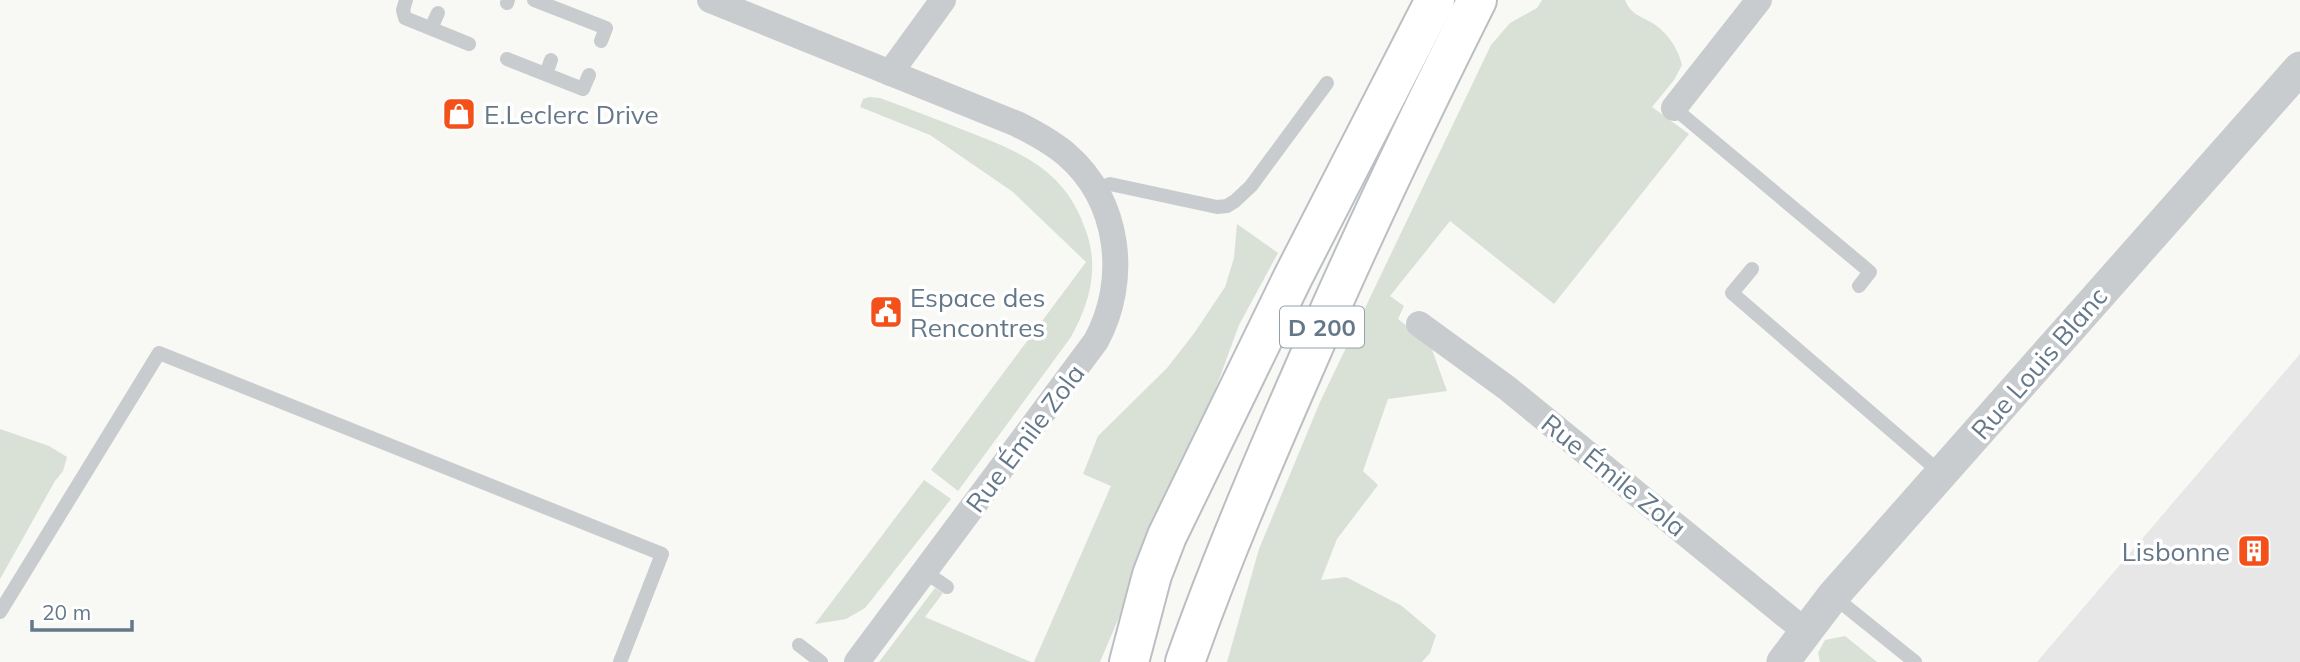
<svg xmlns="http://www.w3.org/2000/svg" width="2300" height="662" font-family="Mulish,sans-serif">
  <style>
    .built { fill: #e6e7e6 }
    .green { fill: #d9e1d6 }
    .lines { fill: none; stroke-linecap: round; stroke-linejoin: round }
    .primary-casing { stroke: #bbbfc3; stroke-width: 42 }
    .service { stroke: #c8cccf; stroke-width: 14 }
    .minor { stroke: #c8cccf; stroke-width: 26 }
    .tertiary { stroke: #c8cccf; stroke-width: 33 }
    .primary { stroke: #fff; stroke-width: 38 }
    .labels { text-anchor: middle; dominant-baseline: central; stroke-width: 7; stroke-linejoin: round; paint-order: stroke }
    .shield { fill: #fff; stroke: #92a0ac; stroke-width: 2 }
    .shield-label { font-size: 24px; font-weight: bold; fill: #647889 }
    .poi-label { font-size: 26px; fill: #647889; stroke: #fff; text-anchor: start }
    .street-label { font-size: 26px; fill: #647889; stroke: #fff }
  </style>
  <rect width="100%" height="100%" fill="#f8f8f5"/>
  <polygon class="built" points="2300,354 2300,662 2037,662 2183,491"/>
  <g class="green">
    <path d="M1542 0H1625C1631 15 1641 16 1654 24 1669 34 1678 49 1682 65L1674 80 1652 107 1689 134 1554 304 1450 221 1390 296 1404 306 1398 319 1430 344 1447 391 1388 399 1363 471 1378 485 1337 539 1321 580 1346 577 1402 606 1436 635 1430 653 1422 662H1227L1259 549 1320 402 1491 45 1510 23 1537 8Z"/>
    <path d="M869 97 880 98C907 108 934 118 961 129 1020 152 1066 168 1087 234 1099 271 1089 304 1071 337L958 491 931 470 1086 262 1013 192 930 135 860 107 863 99Z"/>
    <polygon points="1237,224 1278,253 1239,325 1210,404 1100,662 1034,662 1111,486 1083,474 1098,436 1167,368 1195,332 1225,287 1234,258"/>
    <polygon points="0,429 49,446 67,457 63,471 55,481 0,579"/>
    <polygon points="924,480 951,499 865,608 846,619 815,624"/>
    <polygon points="935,588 943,593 925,617 1031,662 879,662"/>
    <polygon points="1845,636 1877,662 1820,662 1818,653 1825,640"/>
  </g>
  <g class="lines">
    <defs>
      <g id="primary">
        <polyline points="1129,662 1152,575 1167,536 1293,277 1435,0"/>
        <path d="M1185 662C1220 563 1261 467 1303 371 1357 246 1416 122 1477 0"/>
      </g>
    </defs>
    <use href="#primary" class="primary-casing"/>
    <g class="service">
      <polyline points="406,0 403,10 405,18 469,44"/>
      <polyline points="534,0 606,28 601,41"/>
      <polyline points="507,3 508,0"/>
      <polyline points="431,28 438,13"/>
      <polyline points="507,59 583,89 589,75"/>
      <polyline points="546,74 551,60"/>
      <polyline points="1674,108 1870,272 1859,286"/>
      <polyline points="1096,189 1110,184 1217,207 1227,206 1235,201 1251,186 1327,83"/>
      <polyline points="1752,269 1732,293 1942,474"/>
      <polyline points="925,572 947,587"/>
      <polyline points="1833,596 1915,662"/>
      <polyline points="0,612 159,353 662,554 620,662"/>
      <polyline points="799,645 821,662"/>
    </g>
    <g class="minor">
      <path d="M710 0 1017 124C1035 133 1052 142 1067 155 1120 201 1129 281 1096 341L857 662"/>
      <polyline points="890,73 943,0"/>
      <polyline points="1674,108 1759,0"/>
      <polyline points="1419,324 1507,388 1805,631"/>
    </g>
    <polyline class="tertiary" points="1783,662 1833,596 2300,68"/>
    <use href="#primary" class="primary"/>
  </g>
  <defs>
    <symbol id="shop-square" viewBox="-11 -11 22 22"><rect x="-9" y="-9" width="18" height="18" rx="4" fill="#f45019" stroke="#fff"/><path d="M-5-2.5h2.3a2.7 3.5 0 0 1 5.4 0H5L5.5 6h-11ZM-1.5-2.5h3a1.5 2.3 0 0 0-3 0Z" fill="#fff"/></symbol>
    <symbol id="civic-square" viewBox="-11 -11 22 22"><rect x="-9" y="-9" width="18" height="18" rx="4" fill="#f45019" stroke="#fff"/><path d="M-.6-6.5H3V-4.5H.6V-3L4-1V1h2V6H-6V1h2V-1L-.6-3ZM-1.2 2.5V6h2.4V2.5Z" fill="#fff"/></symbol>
    <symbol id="building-square" viewBox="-11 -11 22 22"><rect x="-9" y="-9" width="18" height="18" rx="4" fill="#f45019" stroke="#fff"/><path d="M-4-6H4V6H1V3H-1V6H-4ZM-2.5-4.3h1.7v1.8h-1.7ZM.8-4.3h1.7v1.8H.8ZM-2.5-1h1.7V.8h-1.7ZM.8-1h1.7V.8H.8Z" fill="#fff"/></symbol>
  </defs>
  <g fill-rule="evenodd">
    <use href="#shop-square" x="440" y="95" width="38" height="38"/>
    <use href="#civic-square" x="867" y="293" width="38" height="38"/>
    <use href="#building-square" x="2235" y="532" width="38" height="38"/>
  </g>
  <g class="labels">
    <rect class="shield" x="1280" y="306.5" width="84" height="41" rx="5"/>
    <g class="shield-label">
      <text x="1322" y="327">D 200</text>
    </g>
    <g class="poi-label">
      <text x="484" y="114">E.Leclerc Drive</text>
      <text x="910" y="297">Espace des<tspan x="910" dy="30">Rencontres</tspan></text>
      <text x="2230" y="551" text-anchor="end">Lisbonne</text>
    </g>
    <g class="street-label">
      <text transform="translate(2039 363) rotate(-49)">Rue Louis Blanc</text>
      <text transform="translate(1025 438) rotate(-53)">Rue Émile Zola</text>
      <text transform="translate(1614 475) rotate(39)">Rue Émile Zola</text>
    </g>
  </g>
  <path d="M32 620v10h100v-10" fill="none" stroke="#647889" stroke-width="3.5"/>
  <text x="42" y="620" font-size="21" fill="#647889" stroke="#ffffff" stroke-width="5" paint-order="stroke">20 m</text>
</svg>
